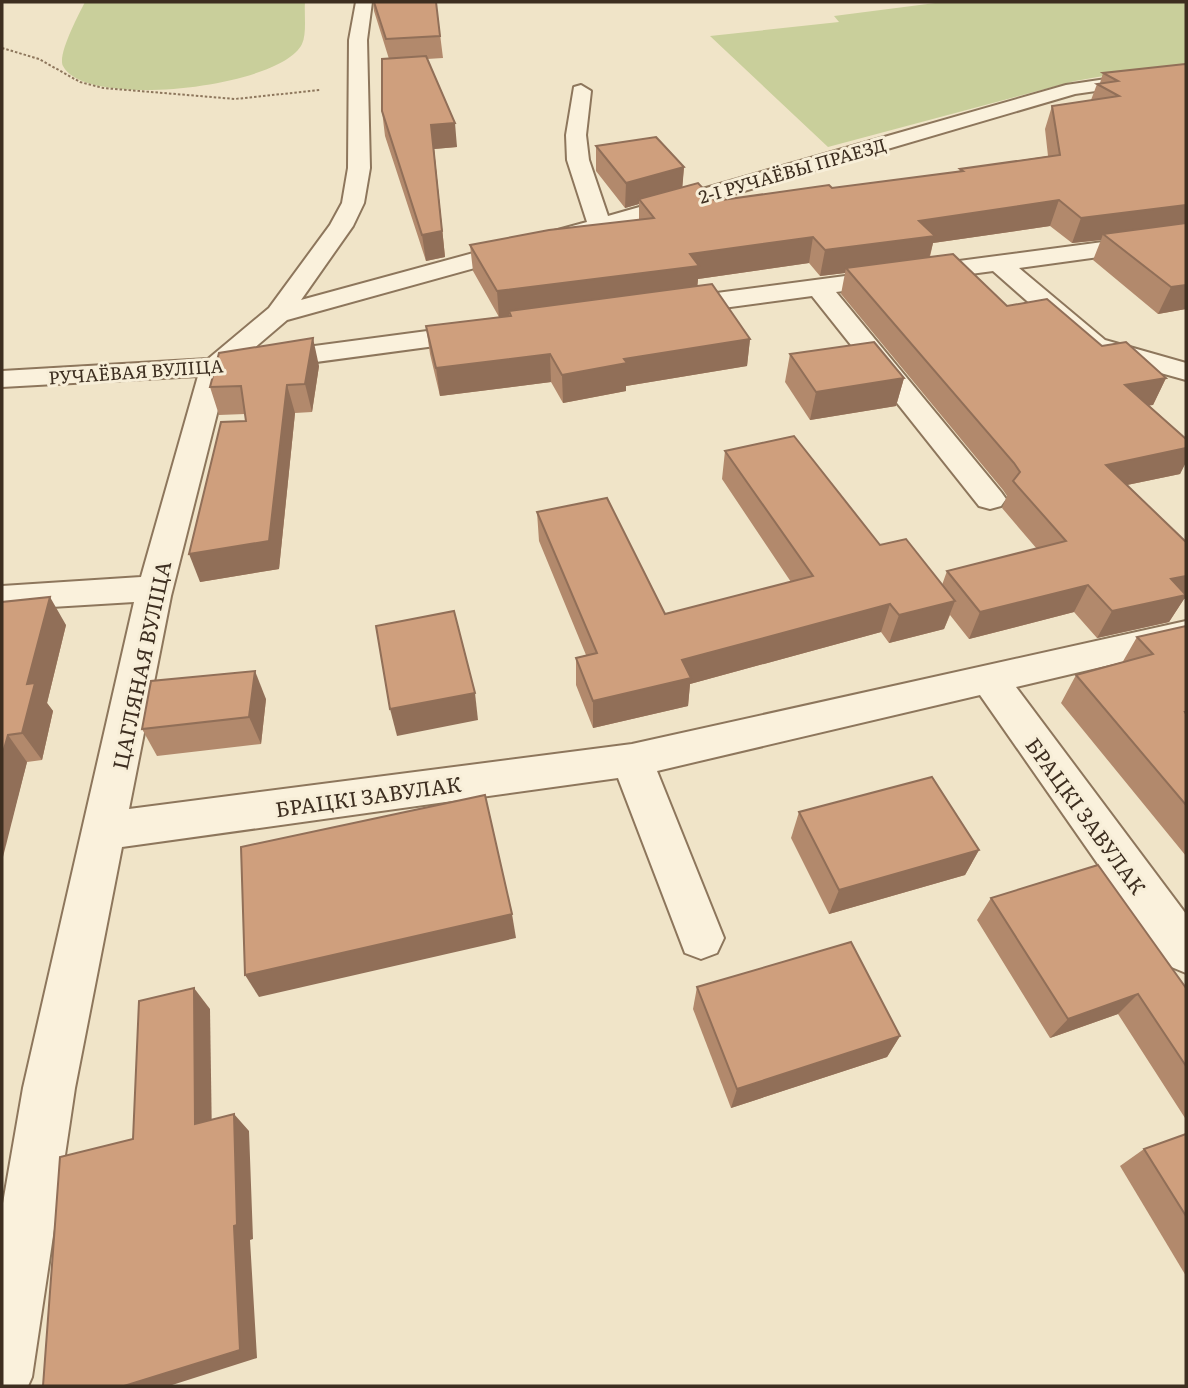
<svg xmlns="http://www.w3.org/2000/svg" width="1188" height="1388" font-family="Literata,serif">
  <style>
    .green { fill: #c9cf9b }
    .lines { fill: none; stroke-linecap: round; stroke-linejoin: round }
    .minor-casing { stroke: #8d765c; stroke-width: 4 }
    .path { stroke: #8d765c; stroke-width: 2; stroke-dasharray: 2.5 2; stroke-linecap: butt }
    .minor { fill: #faf1dc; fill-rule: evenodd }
    .wall { fill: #b2896c }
    .shaded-wall { fill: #916f58 }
    .building { fill: #cf9f7d; stroke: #916f58; stroke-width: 2 }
    .labels { text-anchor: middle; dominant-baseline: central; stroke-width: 6; stroke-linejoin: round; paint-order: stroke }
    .far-street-label { font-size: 18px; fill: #3d2e20; stroke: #f7eed8 }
    .street-label { font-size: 21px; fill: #3d2e20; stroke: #f7eed8 }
  </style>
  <rect width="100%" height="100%" fill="#f0e4c8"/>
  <g class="green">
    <path d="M85 2H305C304 14 307 33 302 44 281 88 85 110 63 66 57 55 79 14 85 2Z"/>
    <polygon points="943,2 1186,2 1186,66 1161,66 1075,81 828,147 710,36 839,22 834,16"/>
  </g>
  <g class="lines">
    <defs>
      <g id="minor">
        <polygon points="356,2 372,2 367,40 370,168 364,203 353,226 301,300 587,222 567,160 566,135 574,87 581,85 591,91 586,135 589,160 608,216 1066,85 1186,67 1186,78 1075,94 608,231 287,320 246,355 480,324 489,326 493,332 489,338 480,340 227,374 171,596 129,809 632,744 1186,621 1186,647 1016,687 1186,914 1186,973 1169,966 980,695 657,771 724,938 717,953 701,959 685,953 618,778 122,847 75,1088 32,1377 28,1386 2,1386 2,1209 23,1088 134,602 2,610 2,586 141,577 198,376 2,387 2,371 208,359 269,308 330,225 342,203 348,168 349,40"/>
        <polygon points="1186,231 1186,245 1019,268 1105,340 1186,363 1186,380 1085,352 993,271 836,292 1001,492 1006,499 1001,506 990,509 979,506 812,296 671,315 662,313 658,307 662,301 671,299"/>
      </g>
    </defs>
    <use href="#minor" class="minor-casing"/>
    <polyline class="path" points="2,48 39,59 80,82 103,88 235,99 320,90"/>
    <use href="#minor" class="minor"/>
  </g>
  <g class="wall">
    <polygon points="373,2 436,2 443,58 427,59 457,147 434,149 445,257 426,261 385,136 382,111 389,59 374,11"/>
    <polygon points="1186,65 1186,309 1158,314 1093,260 1101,240 1072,243 1050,226 933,243 930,257 1007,306 1102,346 1166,378 1153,405 1149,405 1186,439 1186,462 1180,474 1127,485 1186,542 1186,598 1184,599 1169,622 1097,638 1074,612 969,639 950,615 944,629 889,643 881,632 690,684 688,706 593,728 576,685 576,658 586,655 539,541 537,512 665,614 791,582 722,479 725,451 942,585 947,571 1037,549 1002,508 1007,496 1003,490 841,294 845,273 820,276 809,263 698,279 697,286 750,339 747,366 626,386 626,391 563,403 551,382 440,396 430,354 426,326 499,317 473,271 470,245 639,220 639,204 625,208 596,171 596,146 684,167 682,187 715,201 832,188 959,172 960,169 1048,156 1045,129 1052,106 1091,100 1097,84 1100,83 1103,73"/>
    <polygon points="790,354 904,378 896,406 810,420 785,382"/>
    <polygon points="319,366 312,412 295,413 279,569 200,582 246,421 245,414 219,415 210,387"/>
    <polygon points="2,602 66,625 47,703 53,711 42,760 27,762 2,857"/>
    <polygon points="1186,626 1186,856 1061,703 1076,675 1122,663 1137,637"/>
    <polygon points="266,699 261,744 157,756 142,729"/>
    <polygon points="799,812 979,850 965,875 829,914 791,838"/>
    <polygon points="991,898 1186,988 1186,1117 1185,1118 1118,1014 1050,1038 977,920"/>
    <polygon points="697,987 900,1036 887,1057 731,1108 693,1009"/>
    <polygon points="1186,1134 1186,1276 1120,1166 1144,1149"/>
  </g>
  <g class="shaded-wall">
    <polygon points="455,123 457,147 434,149 445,257 426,261 422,235 431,125"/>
    <polygon points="684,167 682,192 639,199 639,204 625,208 626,183"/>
    <polygon points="1059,200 1050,226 933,243 928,262 846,268 845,273 820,276 825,250 919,221"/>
    <polygon points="1186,205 1186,229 1103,234 1101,240 1072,243 1081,218"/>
    <polygon points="813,237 809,263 698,279 697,292 509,311 509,317 499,318 497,291 690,254"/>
    <polygon points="1186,285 1186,309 1158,314 1171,287"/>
    <polygon points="313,338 319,366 312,412 305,384"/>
    <polygon points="750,339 747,366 626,386 626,391 563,403 562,375 624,359"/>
    <polygon points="550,354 551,382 440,396 436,368"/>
    <polygon points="904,378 896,406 810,420 816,392"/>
    <polygon points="1166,378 1153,405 1113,412 1125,385"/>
    <polygon points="287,385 295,413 279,569 200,582 189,554"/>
    <polygon points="1186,448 1186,462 1180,474 1093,492 1106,465"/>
    <polygon points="1186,576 1186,598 1184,599 1169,622 1097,638 1112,611 1171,579"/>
    <polygon points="1088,585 1074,612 969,639 980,612"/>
    <polygon points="50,597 66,625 47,703 53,711 42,760 22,733 27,684"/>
    <polygon points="955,601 944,629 889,643 899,615"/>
    <polygon points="890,604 881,632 690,684 688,706 593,728 593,701 682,660"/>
    <polygon points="255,671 266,699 261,744 249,717"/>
    <polygon points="475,693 478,720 397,736 390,709"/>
    <polygon points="8,735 27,762 3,857 2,856 2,756"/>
    <polygon points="979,850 965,875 829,914 839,890"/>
    <polygon points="512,914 516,938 259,997 245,975"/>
    <polygon points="194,988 210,1009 212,1141 195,1124"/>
    <polygon points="1138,994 1118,1014 1050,1038 1068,1019"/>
    <polygon points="900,1036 887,1057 731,1108 737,1089"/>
    <polygon points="234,1114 249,1131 253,1239 250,1240 257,1358 169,1386 124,1386 234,1226"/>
  </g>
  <g class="building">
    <polygon points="374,2 436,2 440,36 386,39"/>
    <polygon points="426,56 455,123 431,125 442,231 422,235 382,111 382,59"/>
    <polygon points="1185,64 1186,65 1186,205 1081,218 1059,200 919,221 935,236 825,250 813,237 690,254 699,266 497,291 470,245 549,230 654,218 639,199 698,183 715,201 829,185 832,188 963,171 960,169 1060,155 1052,106 1119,96 1097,84 1118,81 1103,73"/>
    <polygon points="656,137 684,167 626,183 596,146"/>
    <polygon points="1186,223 1186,285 1171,287 1103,234"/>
    <polygon points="953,254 1007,306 1047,299 1102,346 1126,342 1166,378 1125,385 1186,439 1186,448 1106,465 1186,542 1186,576 1171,579 1186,595 1112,611 1088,585 980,612 947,571 1066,541 1013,481 1020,472 1014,463 846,268"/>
    <polygon points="712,284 750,339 624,359 627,363 562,375 550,354 436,368 426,326 511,316 509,311"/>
    <polygon points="313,338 305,384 287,385 269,541 189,554 221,422 246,421 241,386 210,387 219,353"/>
    <polygon points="874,342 904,378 816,392 790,354"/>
    <polygon points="794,436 880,545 906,539 955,601 899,615 890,604 682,660 691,678 593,701 576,658 597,653 537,512 607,498 665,614 813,576 725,451"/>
    <polygon points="50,597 27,684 35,683 22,733 8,735 2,756 2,602"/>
    <polygon points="454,611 475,693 390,709 376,626"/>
    <polygon points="1186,626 1186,712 1185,712 1186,714 1186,805 1076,675 1153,654 1137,637"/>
    <polygon points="255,671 249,717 142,729 151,681"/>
    <polygon points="932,777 979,850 839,890 799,812"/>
    <polygon points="485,795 512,914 245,975 241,847"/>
    <polygon points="1098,865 1186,988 1186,1066 1138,994 1068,1019 991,898"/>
    <polygon points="851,942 900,1036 737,1089 697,987"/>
    <polygon points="194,988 195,1124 234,1114 237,1225 234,1226 240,1350 124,1386 43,1386 60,1157 133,1139 139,1001"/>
    <polygon points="1186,1134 1186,1216 1144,1149"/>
  </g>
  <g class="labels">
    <g class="far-street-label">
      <text transform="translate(792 170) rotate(-16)">2-І РУЧАЁВЫ ПРАЕЗД</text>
      <text transform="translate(136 371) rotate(-4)">РУЧАЁВАЯ ВУЛІЦА</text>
    </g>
    <g class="street-label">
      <text transform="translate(140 665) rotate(-78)">ЦАГЛЯНАЯ ВУЛІЦА</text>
      <text transform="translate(368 795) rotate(-8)">БРАЦКІ ЗАВУЛАК</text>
      <text transform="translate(1087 815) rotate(54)">БРАЦКІ ЗАВУЛАК</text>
    </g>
  </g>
  <rect width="1188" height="1388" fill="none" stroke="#3d2e20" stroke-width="7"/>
</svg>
